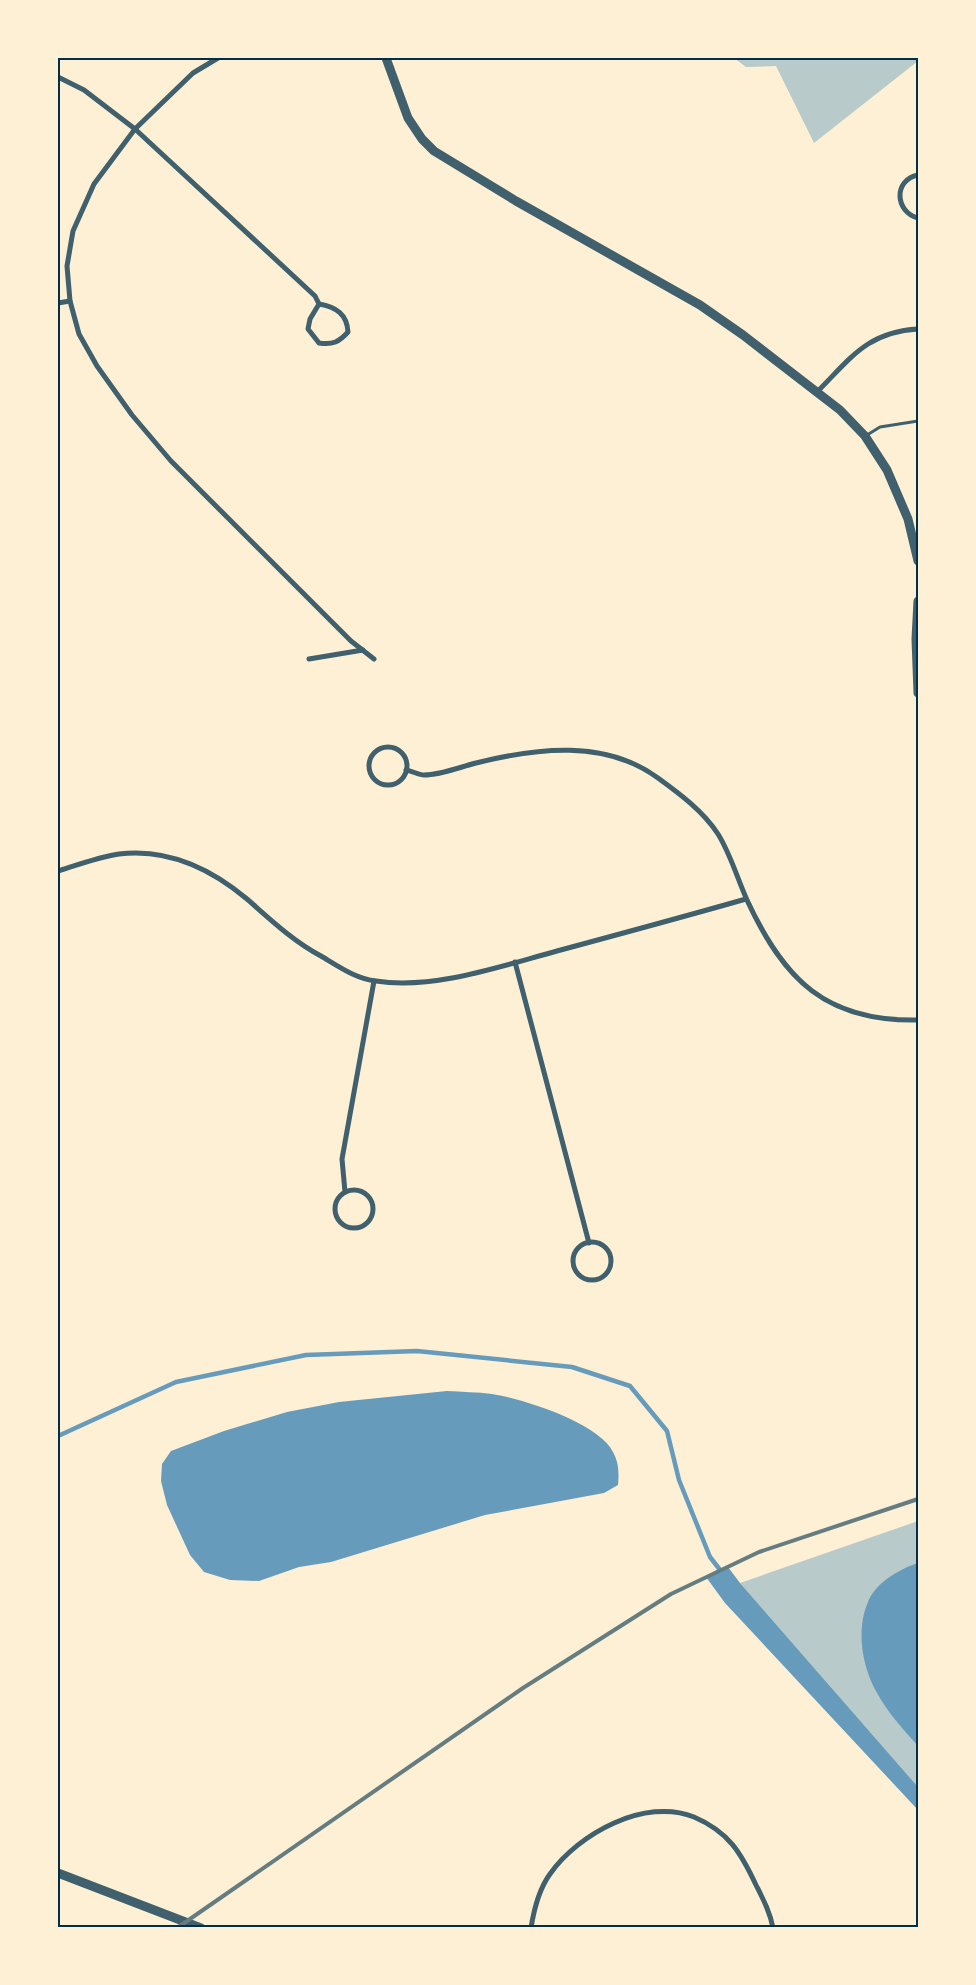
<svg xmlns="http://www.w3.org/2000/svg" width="976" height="1985" font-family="'Zilla Slab',serif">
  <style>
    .green { fill: #b9caca }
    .water { fill: #669bbc }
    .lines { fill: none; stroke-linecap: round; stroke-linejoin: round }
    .stream { stroke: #669bbc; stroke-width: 4.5 }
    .service { stroke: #3f606c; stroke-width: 3 }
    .minor { stroke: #3f606c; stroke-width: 5 }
    .tertiary { stroke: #3f606c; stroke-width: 9 }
    .rail { stroke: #657d81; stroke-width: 4 }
    .neatline { fill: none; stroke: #003049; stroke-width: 2 }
  </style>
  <rect width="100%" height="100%" fill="#fdf0d5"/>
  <g class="green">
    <polygon points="734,58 918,58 918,61 814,143 776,66 746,67"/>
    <polygon points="918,1521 918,1787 740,1583"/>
  </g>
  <g class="water">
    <path d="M447 1391C462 1392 477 1392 492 1394 523 1399 599 1423 613 1452 619 1463 619 1473 618 1485L604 1493 485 1515 331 1562 299 1567 259 1581 230 1580 204 1572 190 1555 167 1505 161 1481 162 1464 171 1451 224 1431 287 1412 339 1402Z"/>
    <path d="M918 1563V1746C903 1729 887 1712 876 1691 862 1666 856 1629 868 1602 876 1582 900 1569 918 1563Z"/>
    <polygon points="728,1567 740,1583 918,1787 918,1810 725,1603 706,1577"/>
  </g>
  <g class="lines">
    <polyline class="stream" points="58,1436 176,1382 306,1355 417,1351 572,1367 630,1386 667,1431 679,1480 710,1557 724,1575"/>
    <polyline class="service" points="867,435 880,427 918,421"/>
    <g class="minor">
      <polyline points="218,58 193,73 135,129 94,184 73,231 67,266 70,301 79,334 97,366 132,415 171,461 351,641 374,659"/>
      <polyline points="58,77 84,90 135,129 315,296 319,304"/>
      <path d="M918 175C893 180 895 212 918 218"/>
      <polyline points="58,303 70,301"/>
      <path d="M319 304C336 307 347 314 348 332 339 342 333 345 319 343L308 329 310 319Z"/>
      <path d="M817 392C851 358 867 332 918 329"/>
      <polyline points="309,659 363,650"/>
      <circle cx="388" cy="766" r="19"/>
      <path d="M406 770C412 771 419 775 424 775 441 775 460 767 476 763 536 748 605 739 658 778 680 794 703 811 718 834 731 855 737 878 747 900 784 980 826 1022 918 1020"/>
      <path d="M58 871C77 865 99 857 119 854 168 848 210 868 247 899 271 920 293 941 321 956 338 966 356 979 376 981 434 990 501 966 557 951 620 934 683 917 746 899"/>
      <polyline points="515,962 589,1243"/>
      <circle cx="354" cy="1209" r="19"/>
      <polyline points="345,1192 342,1159 374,981"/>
      <circle cx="592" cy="1261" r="19"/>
      <path d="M531 1928C534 1909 539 1889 550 1874 578 1834 645 1797 694 1817 729 1832 741 1853 756 1885 763 1899 770 1912 773 1928"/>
    </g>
    <g class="tertiary">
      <polyline points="386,58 408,118 422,139 434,151 516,201 700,305 743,335 840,410 865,436 887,470 908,519 918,561"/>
      <polyline points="918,601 916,639 918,693"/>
      <polyline points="58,1873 201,1928"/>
    </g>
    <polyline class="rail" points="177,1928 523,1688 671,1594 759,1552 918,1499"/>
  </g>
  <rect width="976" height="1985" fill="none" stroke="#fdf0d5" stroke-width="118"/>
  <rect x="59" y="59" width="858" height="1867" class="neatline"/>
</svg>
